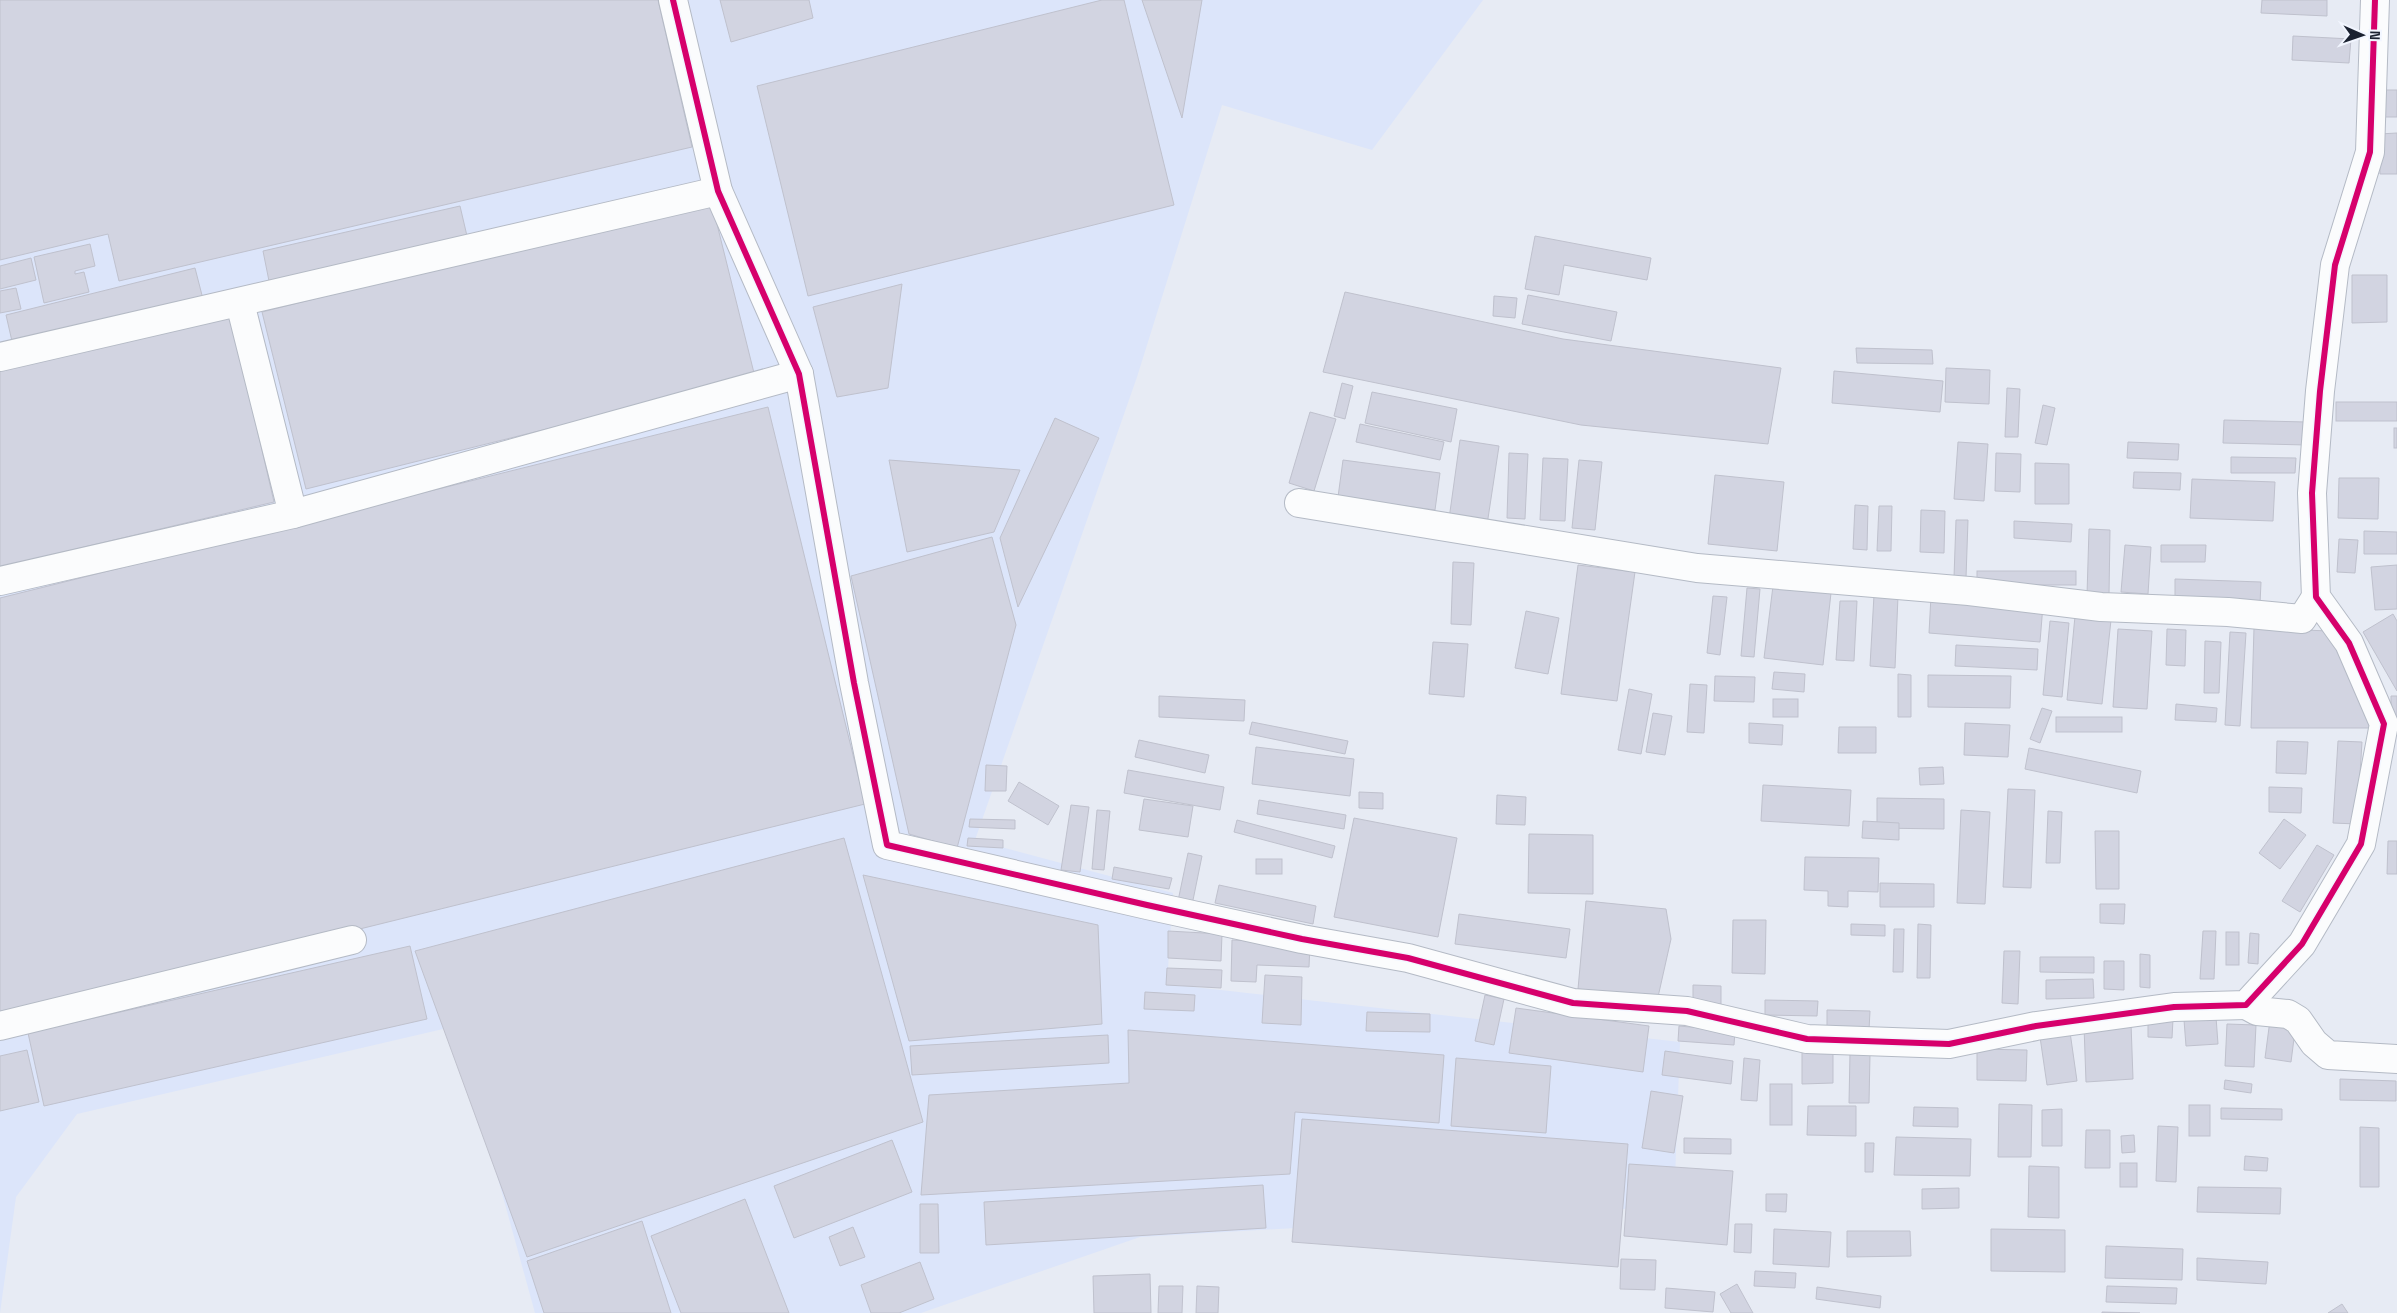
<svg xmlns="http://www.w3.org/2000/svg" width="2397" height="1313" font-family="'Space Grotesk',sans-serif">
  <style>
    .built { fill: #dce5fa }
    .building { fill: #d2d4e1; stroke: #bfc1cd }
    .lines { fill: none; stroke-linecap: round; stroke-linejoin: round }
    .minor-casing { stroke: #b4bac5; stroke-width: 30 }
    .minor { stroke: #fbfcfd; stroke-width: 28 }
    .cycleway-casing { stroke: #f2f6ff; stroke-width: 9 }
    .cycleway { stroke: #d6006c; stroke-width: 6 }
  </style>
  <rect width="100%" height="100%" fill="#e7ebf4"/>
  <polygon class="built" points="0,0 1483,0 1372,150 1222,105 1137,377 975,840 1173,893 1167,984 1680,1042 1674,1206 1140,1237 921,1313 535,1313 456,1026 77,1114 16,1197 0,1313"/>
  <g class="building">
    <polygon points="0,0 658,0 692,147 119,281 108,234 0,260"/>
    <polygon points="720,0 809,0 813,18 731,42"/>
    <polygon points="1102,0 1124,0 1174,205 808,296 757,86"/>
    <polygon points="1142,0 1202,0 1182,118"/>
    <polygon points="2262,0 2327,0 2327,16 2261,13"/>
    <polygon points="2293,36 2351,39 2349,63 2292,60"/>
    <polygon points="2383,90 2397,90 2397,117 2384,117"/>
    <polygon points="2397,133 2397,174 2380,174 2379,134"/>
    <polygon points="711,200 755,377 306,489 262,312"/>
    <polygon points="460,206 467,236 269,281 263,251"/>
    <polygon points="1535,236 1651,258 1647,280 1564,265 1559,295 1525,289"/>
    <polygon points="90,244 95,266 75,271 75,274 84,272 89,292 44,303 34,257"/>
    <polygon points="31,258 36,280 0,289 0,266"/>
    <polygon points="195,268 204,303 14,350 6,315"/>
    <polygon points="2352,275 2387,275 2387,322 2352,323"/>
    <polygon points="902,284 888,388 837,397 813,307"/>
    <polygon points="16,288 21,309 0,313 0,291"/>
    <polygon points="1345,292 1563,339 1781,368 1768,444 1581,425 1323,372"/>
    <polygon points="1528,295 1617,312 1611,341 1522,324"/>
    <polygon points="1494,296 1517,298 1515,318 1493,316"/>
    <polygon points="230,312 274,502 0,567 0,366"/>
    <polygon points="1856,348 1932,350 1933,364 1857,363"/>
    <polygon points="1946,368 1990,370 1989,404 1945,402"/>
    <polygon points="1834,371 1943,381 1940,412 1832,403"/>
    <polygon points="1342,383 1353,386 1345,419 1334,416"/>
    <polygon points="2007,388 2020,389 2018,437 2005,437"/>
    <polygon points="1372,392 1457,409 1451,442 1365,423"/>
    <rect x="2336" y="402" width="61" height="19"/>
    <polygon points="2043,405 2055,408 2047,445 2035,443"/>
    <polygon points="768,407 865,804 0,1018 0,598"/>
    <polygon points="1310,412 1336,419 1314,491 1289,483"/>
    <polygon points="1055,418 1099,438 1018,607 1000,538"/>
    <polygon points="2224,420 2306,422 2306,445 2223,443"/>
    <polygon points="1360,424 1444,442 1440,460 1356,442"/>
    <rect x="2394" y="428" width="3" height="20"/>
    <polygon points="1460,440 1499,446 1487,525 1449,519"/>
    <polygon points="1958,442 1988,444 1984,501 1954,499"/>
    <polygon points="2128,442 2179,444 2178,460 2127,458"/>
    <polygon points="1509,453 1528,454 1525,519 1507,518"/>
    <polygon points="1996,453 2021,454 2020,492 1995,491"/>
    <polygon points="2231,457 2296,458 2295,473 2231,473"/>
    <polygon points="1543,458 1568,459 1565,521 1540,520"/>
    <polygon points="889,460 1020,470 994,532 907,552"/>
    <polygon points="1343,460 1440,473 1435,510 1338,497"/>
    <polygon points="1579,460 1602,462 1595,530 1572,528"/>
    <polygon points="2035,463 2069,464 2069,504 2035,504"/>
    <polygon points="2134,472 2181,473 2180,490 2133,488"/>
    <polygon points="1715,475 1784,482 1777,551 1708,544"/>
    <polygon points="2339,478 2379,478 2378,519 2338,518"/>
    <polygon points="2192,479 2275,482 2273,521 2190,518"/>
    <polygon points="1855,505 1868,506 1867,550 1853,549"/>
    <polygon points="1879,506 1892,506 1891,551 1877,551"/>
    <polygon points="1921,510 1945,511 1944,553 1920,552"/>
    <polygon points="1956,520 1968,520 1966,578 1954,577"/>
    <polygon points="2014,521 2072,524 2071,542 2014,538"/>
    <polygon points="2089,529 2110,530 2109,595 2087,595"/>
    <polygon points="2364,531 2397,532 2397,554 2364,554"/>
    <polygon points="992,537 1016,625 957,848 909,834 851,576"/>
    <polygon points="2339,539 2358,540 2355,573 2337,572"/>
    <polygon points="2125,545 2151,547 2148,594 2121,592"/>
    <polygon points="2161,545 2206,545 2205,562 2161,562"/>
    <polygon points="1453,562 1474,563 1471,625 1451,624"/>
    <polygon points="1578,565 1635,572 1617,701 1561,694"/>
    <polygon points="2397,565 2397,609 2375,610 2371,567"/>
    <rect x="1977" y="571" width="99" height="14"/>
    <polygon points="2175,579 2261,582 2260,604 2175,601"/>
    <polygon points="1773,586 1831,593 1823,665 1764,658"/>
    <polygon points="1747,588 1760,589 1754,657 1741,656"/>
    <polygon points="1874,595 1898,596 1895,668 1870,666"/>
    <polygon points="1713,596 1727,597 1720,655 1707,653"/>
    <polygon points="1931,596 2043,605 2040,642 1929,633"/>
    <polygon points="1840,601 1857,601 1854,661 1836,660"/>
    <polygon points="1526,611 1559,618 1548,674 1515,668"/>
    <polygon points="2393,614 2397,621 2397,691 2363,632"/>
    <polygon points="2075,616 2111,620 2102,704 2067,700"/>
    <polygon points="2050,621 2069,623 2062,697 2043,695"/>
    <polygon points="2254,628 2329,631 2375,728 2251,728"/>
    <polygon points="2118,629 2152,631 2147,709 2113,707"/>
    <polygon points="2167,629 2186,630 2185,666 2166,665"/>
    <polygon points="2230,632 2246,633 2240,726 2225,725"/>
    <polygon points="2205,641 2221,642 2219,693 2204,693"/>
    <polygon points="1433,642 1468,644 1464,697 1429,694"/>
    <polygon points="1956,645 2038,649 2037,670 1955,666"/>
    <polygon points="1774,672 1805,674 1804,692 1772,689"/>
    <polygon points="1898,674 1911,675 1911,717 1898,717"/>
    <polygon points="1928,675 2011,676 2010,708 1928,707"/>
    <polygon points="1715,676 1755,677 1754,702 1714,701"/>
    <polygon points="1690,684 1707,685 1704,733 1687,732"/>
    <polygon points="1629,689 1652,694 1641,754 1618,750"/>
    <polygon points="1159,696 1245,700 1244,721 1159,717"/>
    <polygon points="2391,696 2397,696 2397,721 2391,720"/>
    <rect x="1773" y="699" width="25" height="18"/>
    <polygon points="2176,704 2217,708 2216,722 2175,720"/>
    <polygon points="2042,708 2052,711 2040,743 2030,739"/>
    <polygon points="1653,713 1672,716 1665,755 1646,752"/>
    <rect x="2056" y="717" width="66" height="15"/>
    <polygon points="1252,722 1348,741 1345,754 1249,734"/>
    <polygon points="1749,723 1783,725 1782,745 1749,743"/>
    <polygon points="1965,723 2010,725 2008,757 1964,755"/>
    <polygon points="1839,727 1876,727 1876,753 1838,753"/>
    <polygon points="1139,740 1209,755 1205,773 1135,757"/>
    <polygon points="2277,741 2308,742 2306,774 2276,773"/>
    <polygon points="2338,741 2362,742 2357,824 2333,823"/>
    <polygon points="1256,747 1354,759 1350,796 1252,784"/>
    <polygon points="2029,748 2141,771 2137,793 2025,769"/>
    <polygon points="986,765 1007,766 1006,791 985,791"/>
    <polygon points="1943,767 1944,784 1920,785 1919,768"/>
    <polygon points="1128,770 1224,787 1220,810 1124,793"/>
    <polygon points="1019,782 1059,806 1048,825 1008,801"/>
    <polygon points="1763,785 1851,790 1849,826 1761,821"/>
    <polygon points="2269,787 2302,788 2301,813 2269,812"/>
    <polygon points="2008,789 2035,790 2031,888 2003,887"/>
    <polygon points="1359,792 1383,793 1383,809 1359,808"/>
    <polygon points="1497,795 1526,797 1525,825 1496,824"/>
    <polygon points="1877,798 1944,799 1944,829 1877,828"/>
    <polygon points="1144,799 1193,806 1188,837 1139,830"/>
    <polygon points="1259,800 1346,815 1344,829 1257,814"/>
    <polygon points="1071,805 1089,807 1080,872 1061,870"/>
    <polygon points="1097,810 1110,811 1104,870 1092,869"/>
    <polygon points="1961,810 1990,812 1985,904 1957,903"/>
    <polygon points="2048,811 2062,812 2060,863 2046,863"/>
    <polygon points="1354,818 1457,838 1438,937 1334,917"/>
    <polygon points="970,819 1015,820 1015,829 969,827"/>
    <polygon points="2284,819 2306,835 2280,869 2259,853"/>
    <polygon points="1237,820 1335,846 1332,858 1234,832"/>
    <polygon points="1863,821 1899,823 1899,840 1862,838"/>
    <polygon points="2095,831 2119,831 2119,889 2096,889"/>
    <polygon points="1529,834 1593,835 1593,894 1528,893"/>
    <polygon points="844,838 923,1122 527,1257 415,951"/>
    <polygon points="968,838 1003,840 1003,848 967,846"/>
    <polygon points="2388,841 2397,841 2397,874 2387,874"/>
    <polygon points="2317,845 2334,855 2300,912 2282,901"/>
    <polygon points="1188,853 1202,856 1192,905 1178,901"/>
    <polygon points="1805,857 1879,858 1878,892 1848,891 1848,907 1828,906 1828,891 1804,890"/>
    <rect x="1256" y="859" width="26" height="15"/>
    <polygon points="1114,867 1172,878 1169,889 1112,879"/>
    <polygon points="863,875 1098,925 1102,1024 909,1041"/>
    <polygon points="1880,883 1934,884 1934,907 1880,907"/>
    <polygon points="1219,885 1316,906 1313,924 1215,903"/>
    <polygon points="1586,901 1666,909 1671,939 1658,997 1578,989"/>
    <polygon points="2100,904 2125,904 2124,924 2100,923"/>
    <polygon points="1459,914 1570,929 1566,958 1455,944"/>
    <polygon points="1733,920 1766,920 1765,974 1732,973"/>
    <polygon points="1851,924 1885,925 1885,936 1851,935"/>
    <polygon points="1918,924 1931,925 1930,978 1917,978"/>
    <polygon points="1894,929 1904,929 1903,972 1893,972"/>
    <polygon points="1168,931 1222,934 1221,961 1168,958"/>
    <polygon points="2203,931 2216,931 2214,979 2200,979"/>
    <rect x="2226" y="932" width="13" height="33"/>
    <polygon points="2250,933 2259,934 2258,964 2248,963"/>
    <polygon points="1232,940 1310,944 1309,967 1257,965 1256,982 1231,981"/>
    <polygon points="410,946 427,1019 44,1106 28,1033"/>
    <polygon points="2004,951 2020,951 2018,1004 2002,1003"/>
    <polygon points="2140,954 2150,955 2150,988 2140,987"/>
    <polygon points="2040,957 2094,957 2094,973 2040,972"/>
    <polygon points="2104,961 2124,961 2124,990 2104,989"/>
    <polygon points="1167,968 1222,970 1221,988 1166,985"/>
    <polygon points="1265,975 1302,977 1301,1025 1262,1023"/>
    <polygon points="2093,979 2094,998 2046,999 2046,980"/>
    <polygon points="1693,985 1721,986 1721,1005 1693,1004"/>
    <polygon points="1145,992 1195,995 1194,1011 1144,1009"/>
    <polygon points="1485,995 1504,999 1494,1045 1475,1041"/>
    <polygon points="1765,1000 1818,1001 1817,1016 1765,1015"/>
    <polygon points="1516,1008 1649,1026 1643,1072 1509,1053"/>
    <polygon points="1827,1010 1870,1011 1869,1030 1827,1029"/>
    <polygon points="1367,1012 1430,1014 1430,1032 1366,1031"/>
    <polygon points="2216,1017 2218,1044 2186,1046 2184,1020"/>
    <polygon points="2148,1018 2173,1019 2172,1038 2148,1037"/>
    <polygon points="2270,1020 2296,1023 2291,1062 2265,1058"/>
    <polygon points="2131,1023 2133,1079 2086,1082 2084,1026"/>
    <polygon points="2227,1024 2256,1025 2254,1067 2225,1066"/>
    <polygon points="1679,1026 1735,1031 1734,1045 1678,1041"/>
    <polygon points="1128,1030 1444,1055 1439,1123 1295,1112 1290,1174 921,1195 929,1095 1129,1083"/>
    <polygon points="2070,1032 2077,1081 2047,1085 2040,1037"/>
    <polygon points="1108,1035 1109,1063 912,1075 910,1046"/>
    <polygon points="1977,1049 2027,1050 2026,1081 1977,1080"/>
    <polygon points="27,1050 39,1102 0,1111 0,1056"/>
    <polygon points="1665,1051 1733,1061 1731,1084 1662,1075"/>
    <polygon points="1802,1052 1833,1052 1833,1083 1802,1084"/>
    <polygon points="1850,1053 1870,1054 1869,1103 1849,1103"/>
    <polygon points="1456,1058 1551,1066 1546,1133 1451,1126"/>
    <polygon points="1744,1058 1760,1060 1757,1101 1741,1100"/>
    <polygon points="2340,1079 2396,1081 2396,1101 2340,1100"/>
    <polygon points="2225,1080 2252,1084 2251,1093 2224,1089"/>
    <rect x="1770" y="1084" width="22" height="41"/>
    <polygon points="1651,1091 1683,1096 1674,1153 1642,1148"/>
    <polygon points="1999,1104 2032,1105 2031,1157 1998,1157"/>
    <rect x="2189" y="1105" width="21" height="31"/>
    <polygon points="1808,1106 1856,1106 1856,1136 1807,1135"/>
    <polygon points="1914,1107 1958,1108 1958,1127 1913,1126"/>
    <polygon points="2221,1108 2282,1109 2282,1120 2221,1119"/>
    <polygon points="2062,1109 2062,1146 2042,1146 2042,1110"/>
    <polygon points="1302,1119 1628,1144 1618,1267 1292,1242"/>
    <polygon points="2158,1126 2178,1127 2176,1182 2156,1181"/>
    <polygon points="2360,1127 2379,1128 2379,1187 2360,1187"/>
    <polygon points="2086,1130 2110,1130 2110,1168 2085,1168"/>
    <polygon points="2134,1135 2135,1152 2122,1153 2121,1136"/>
    <polygon points="1896,1137 1971,1139 1970,1176 1894,1175"/>
    <polygon points="1684,1138 1731,1139 1731,1154 1684,1153"/>
    <polygon points="892,1140 912,1192 794,1238 774,1186"/>
    <polygon points="1865,1143 1874,1143 1873,1172 1865,1172"/>
    <polygon points="2245,1156 2268,1158 2267,1171 2244,1170"/>
    <rect x="2120" y="1163" width="17" height="24"/>
    <polygon points="1629,1164 1733,1171 1727,1245 1624,1236"/>
    <polygon points="2029,1166 2059,1167 2059,1218 2028,1217"/>
    <polygon points="1263,1185 1266,1228 986,1245 984,1202"/>
    <polygon points="2198,1187 2281,1188 2280,1214 2197,1212"/>
    <polygon points="1959,1188 1959,1208 1922,1209 1922,1189"/>
    <polygon points="1766,1194 1787,1194 1786,1212 1766,1211"/>
    <polygon points="745,1199 789,1313 681,1313 651,1236"/>
    <polygon points="920,1204 938,1204 939,1253 920,1253"/>
    <polygon points="642,1221 671,1313 544,1313 527,1261"/>
    <polygon points="1735,1224 1752,1224 1751,1253 1734,1252"/>
    <polygon points="853,1227 865,1257 840,1266 829,1237"/>
    <polygon points="1774,1229 1831,1232 1829,1267 1773,1264"/>
    <polygon points="1991,1229 2065,1230 2065,1272 1991,1271"/>
    <polygon points="1847,1231 1910,1231 1911,1256 1847,1257"/>
    <polygon points="2106,1246 2183,1249 2182,1280 2105,1278"/>
    <polygon points="2197,1258 2268,1262 2266,1284 2197,1280"/>
    <polygon points="1621,1259 1656,1260 1655,1290 1620,1289"/>
    <polygon points="920,1262 934,1299 899,1313 871,1313 861,1285"/>
    <polygon points="1755,1271 1796,1273 1795,1288 1754,1286"/>
    <polygon points="1150,1274 1151,1313 1094,1313 1093,1276"/>
    <polygon points="1737,1284 1753,1313 1731,1313 1720,1294"/>
    <polygon points="1159,1286 1183,1286 1182,1313 1158,1313"/>
    <polygon points="1197,1286 1219,1287 1218,1313 1196,1313"/>
    <polygon points="2107,1286 2177,1288 2176,1304 2106,1302"/>
    <polygon points="1817,1287 1881,1296 1880,1308 1816,1299"/>
    <polygon points="1666,1288 1715,1292 1713,1312 1665,1308"/>
    <polygon points="2342,1304 2348,1313 2328,1313"/>
    <polygon points="2102,1312 2140,1313 2102,1313"/>
  </g>
  <g class="lines">
    <defs>
      <g id="minor">
        <polyline points="673,0 718,191 799,374 854,683 887,845 1147,905 1302,939 1408,958 1573,1003 1687,1011 1807,1039 1949,1044 2036,1026 2174,1007 2246,1005 2302,944 2361,844 2384,724 2349,643 2316,597 2312,493 2320,391 2335,265 2370,152 2375,0"/>
        <polyline points="240,303 293,514"/>
        <polyline points="0,357 718,191"/>
        <polyline points="1299,503 1697,568 1969,591 2101,607 2228,612 2302,619 2316,597"/>
        <polyline points="0,581 293,514 799,374"/>
        <polyline points="2246,1005 2257,1011 2288,1014 2298,1020 2314,1043 2328,1055 2397,1059"/>
        <polyline points="0,1026 352,940"/>
      </g>
    </defs>
    <use href="#minor" class="minor-casing"/>
    <use href="#minor" class="minor"/>
    <defs>
      <polyline id="cycleway" points="673,0 718,191 799,374 854,683 887,845 1147,905 1302,939 1408,958 1573,1003 1687,1011 1807,1039 1949,1044 2036,1026 2174,1007 2246,1005 2302,944 2361,844 2384,724 2349,643 2316,597 2312,493 2320,391 2335,265 2370,152 2375,0"/>
    </defs>
    <use href="#cycleway" class="cycleway-casing"/>
    <use href="#cycleway" class="cycleway"/>
  </g>
  <g transform="translate(2362 35) rotate(92)" stroke="#f2f6ff" stroke-width="4" paint-order="stroke">
  <path d="M0-4L9 19L0 12L-9 19Z" fill="#1b2231"/>
  <text y="-8" font-size="14" font-weight="bold" text-anchor="middle" fill="#1b2231">N</text>
  </g>
</svg>
